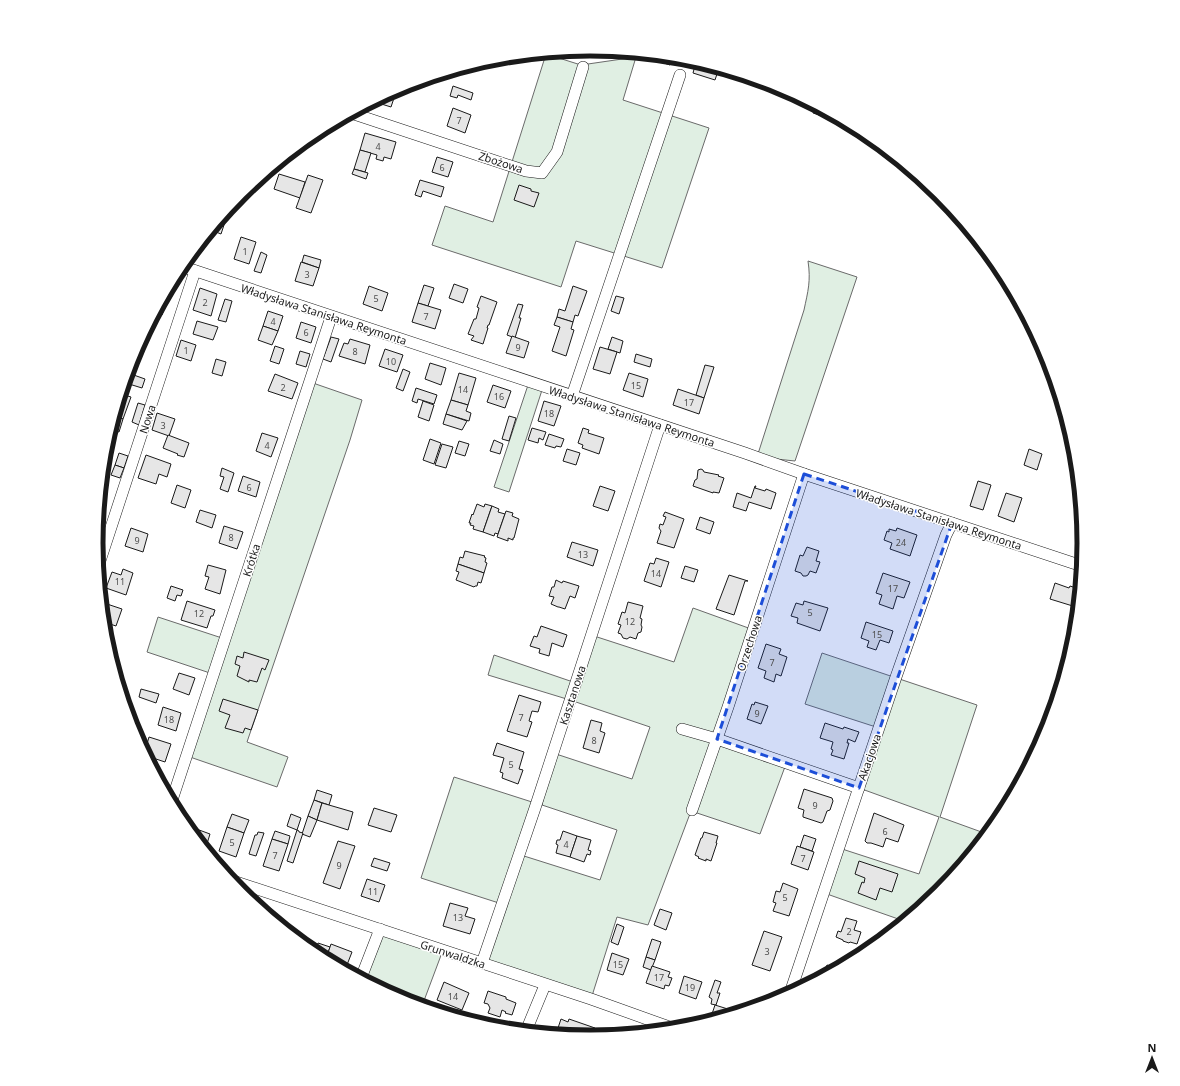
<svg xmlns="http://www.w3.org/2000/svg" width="1180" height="1086" font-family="'Noto Sans',sans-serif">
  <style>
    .green { fill: #e0efe3; stroke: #6a6a6a }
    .building { fill: #e6e6e6; stroke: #1a1a1a }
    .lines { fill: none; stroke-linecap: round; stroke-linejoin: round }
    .street-casing { stroke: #1a1a1a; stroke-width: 12 }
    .street { stroke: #fff; stroke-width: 11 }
    .marked { fill: #1d4ed8; fill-opacity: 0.2; stroke: #1d4ed8; stroke-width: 3; stroke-dasharray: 8 5; stroke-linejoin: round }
    .labels { text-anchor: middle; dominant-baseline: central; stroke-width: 3; stroke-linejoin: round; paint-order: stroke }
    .number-label { font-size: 9px; fill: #4d4d4d }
    .street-label { font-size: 11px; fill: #1a1a1a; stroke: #fff }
    .rim { fill: none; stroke: #1a1a1a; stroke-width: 5 }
  </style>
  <rect width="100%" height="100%" fill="#fff"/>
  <g class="green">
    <polygon points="546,54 581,65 636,57 623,100 709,128 662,268 576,241 561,287 432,245 445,206 493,222"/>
    <path d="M808 261 857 277 795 461 757 457 804 310C808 291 811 281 808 261Z"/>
    <polygon points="310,382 362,400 350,440 247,742 288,757 277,787 187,756 210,673 147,652 158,617 225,639"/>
    <polygon points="529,382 543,387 509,492 494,487"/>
    <polygon points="693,608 754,630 717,739 786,764 760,834 691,811 648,925 617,917 591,999 482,963 502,904 421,878 454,777 532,802 524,856 600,880 617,830 542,805 553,753 632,779 650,727 570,700 488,675 494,655 576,683 591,635 674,662"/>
    <polygon points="822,653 977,705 940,817 987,834 939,892 904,921 824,893 839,848 919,874 939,817 859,788 879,728 805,704"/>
    <polygon points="380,929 443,950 422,1006 401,999 361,978"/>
  </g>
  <g class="building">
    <polygon points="650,55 673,57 670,65 649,58"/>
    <polygon points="696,62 719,68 715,80 693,73"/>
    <polygon points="453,86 473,93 471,100 458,95 457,98 450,96"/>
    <polygon points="397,89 391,107 375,102 375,100"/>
    <polygon points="815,106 836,117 835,120 813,113"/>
    <polygon points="453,108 471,115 465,133 447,126"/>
    <polygon points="365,133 396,142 391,159 384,157 383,161 376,159 377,155 360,150"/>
    <polygon points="360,150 371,153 365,172 354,169"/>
    <polygon points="437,157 453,162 448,177 432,172"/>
    <polygon points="354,169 368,173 366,179 352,174"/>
    <polygon points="279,174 305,182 300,198 274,189"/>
    <polygon points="308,175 323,180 311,213 296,208"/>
    <polygon points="420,180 444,187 441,197 423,191 421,197 415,195"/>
    <polygon points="519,185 531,189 531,191 539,193 534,207 514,200"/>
    <polygon points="224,215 227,216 221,234 211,230"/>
    <polygon points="241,237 256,242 249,264 234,259"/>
    <polygon points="261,252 267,255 261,273 254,271"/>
    <polygon points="304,255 321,260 319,268 302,262"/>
    <polygon points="301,262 319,268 313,286 295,281"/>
    <polygon points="454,284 468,289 463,303 449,298"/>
    <polygon points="424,285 434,288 428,306 418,303"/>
    <polygon points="369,286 388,293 382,311 363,304"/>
    <polygon points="573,286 587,291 578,316 575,315 573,322 557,317 559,309 565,311"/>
    <polygon points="200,288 217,294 211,316 193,310"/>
    <polygon points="167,292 169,293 162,315 155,313"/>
    <polygon points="481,296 497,302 489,325 488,325 487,328 488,328 483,344 471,340 474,336 468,334 474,319 476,319 479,308 477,307"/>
    <polygon points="616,296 624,298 619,314 611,311"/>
    <polygon points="225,299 232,301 226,322 218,320"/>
    <polygon points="418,303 441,310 435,329 412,322"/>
    <polygon points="518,304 523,305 519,318 521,318 515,338 507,335"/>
    <polygon points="268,311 283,316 278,331 263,326"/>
    <polygon points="557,317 573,322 571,329 574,330 566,356 552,351 560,327 554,325"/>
    <polygon points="197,321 218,327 213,340 193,334"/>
    <polygon points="301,322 316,327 311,343 296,338"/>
    <polygon points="263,326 278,331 272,345 258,340"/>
    <polygon points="512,336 529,342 524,358 506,353"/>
    <polygon points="331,337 339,339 331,362 323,359"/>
    <polygon points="612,337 623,341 620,353 608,349"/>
    <polygon points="350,339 370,345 365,364 339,356 344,343 348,344"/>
    <polygon points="181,340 196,345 191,361 176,356"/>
    <polygon points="275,346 284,349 279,364 270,361"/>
    <polygon points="600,347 617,352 610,374 593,369"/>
    <polygon points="385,349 403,355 397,372 379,366"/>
    <polygon points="300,351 310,354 306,367 296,364"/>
    <polygon points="636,354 652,359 650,367 634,362"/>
    <polygon points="216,359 226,362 222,376 212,373"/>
    <polygon points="430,363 446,368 441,385 425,379"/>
    <polygon points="705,365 714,367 704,398 696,395"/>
    <polygon points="403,369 410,372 403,391 396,388"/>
    <polygon points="128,373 145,379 142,388 129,384 129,385 125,384"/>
    <polygon points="459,373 476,378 468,405 451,400"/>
    <polygon points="629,373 648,379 643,397 623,390"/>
    <polygon points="275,374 298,383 292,399 268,391"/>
    <polygon points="493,385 511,391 505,408 487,402"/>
    <polygon points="416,388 437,395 434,404 418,399 417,403 412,401"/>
    <polygon points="678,389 704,398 699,414 673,405"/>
    <polygon points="121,394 131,397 123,419 115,416"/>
    <polygon points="451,400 468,405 466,411 471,413 469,421 446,414"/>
    <polygon points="423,401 434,405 429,421 418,417"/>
    <polygon points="544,401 561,406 554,426 538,421"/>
    <polygon points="138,403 145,405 139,425 132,422"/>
    <polygon points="157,413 175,419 169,436 152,430"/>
    <polygon points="446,414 467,421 462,430 443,424"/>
    <polygon points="115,416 123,419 119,432 111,429"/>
    <polygon points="509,416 516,418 509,441 502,439"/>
    <polygon points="532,428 546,432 543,440 539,438 538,443 528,440"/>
    <polygon points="583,428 589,430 588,433 604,438 599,454 582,448 583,445 578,443"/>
    <polygon points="262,433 278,438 271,457 256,451"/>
    <polygon points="549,434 564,439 561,447 556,446 555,448 545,445"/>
    <polygon points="168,435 189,443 184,457 177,455 178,454 163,448"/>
    <polygon points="430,439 441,443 434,464 423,460"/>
    <polygon points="494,440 503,444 500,454 490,451"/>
    <polygon points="459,441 469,444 465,456 455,453"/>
    <polygon points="442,444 453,447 446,468 435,465"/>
    <polygon points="567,449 580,453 576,465 563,461"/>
    <polygon points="1029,449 1042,454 1037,470 1024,465"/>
    <polygon points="119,453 128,456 124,468 115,465"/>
    <polygon points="146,455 171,464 167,477 159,474 156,484 138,478"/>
    <polygon points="115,465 124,468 120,478 111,475"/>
    <polygon points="103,468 106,469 102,482"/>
    <polygon points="222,468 234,473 228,492 220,489 224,477 220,476"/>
    <polygon points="701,469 703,470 704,472 719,475 718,476 724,478 719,493 713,492 713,493 693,486 695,480 697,479 698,470"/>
    <polygon points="243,476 260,482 256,497 238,491"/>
    <polygon points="978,481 991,485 983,510 970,506"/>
    <polygon points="177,485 191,490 185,508 171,503"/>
    <polygon points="600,486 615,491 608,511 593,506"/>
    <polygon points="755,486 756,486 755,488 765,491 766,489 776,493 771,509 749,502 746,511 733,507 737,493 751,498"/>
    <polygon points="1006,493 1022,498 1014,522 998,516"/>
    <polygon points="477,504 484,507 485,504 492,506 483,532 473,529 474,526 470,525 471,523 469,523 472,514 473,515"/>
    <polygon points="492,506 499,509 498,512 505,514 498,534 495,533 494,536 483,532"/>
    <polygon points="200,510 216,515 212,528 196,522"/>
    <polygon points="506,511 513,513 512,516 519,519 514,538 513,538 513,540 508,538 508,541 497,537"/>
    <polygon points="665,512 684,519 674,548 657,543 661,531 659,528 660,524 663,525 666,517 663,516"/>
    <polygon points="700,517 714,522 710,534 696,529"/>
    <polygon points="224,526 243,532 237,549 219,543"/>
    <polygon points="131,528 148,534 143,552 125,546"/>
    <polygon points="897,528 917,535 910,556 890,549 892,543 884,540 887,531 889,532 889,529 896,531"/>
    <polygon points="572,542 598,550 593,566 567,557"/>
    <polygon points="807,547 819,551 816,561 820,562 816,573 810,571 808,575 806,576 803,576 801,573 795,571 800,555 803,556"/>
    <polygon points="465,551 485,556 484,557 486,558 485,562 487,563 484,573 458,564 460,557 463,558"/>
    <polygon points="656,558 669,562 661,587 644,581 650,563 654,564"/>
    <polygon points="458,564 484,573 481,583 478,582 477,586 475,586 474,587 456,580 459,572 456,571"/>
    <polygon points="208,565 226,570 220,594 205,589 209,577 205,576"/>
    <polygon points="685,566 698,570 694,582 681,578"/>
    <polygon points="123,569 133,573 126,595 106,588 112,572 121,575"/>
    <polygon points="883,573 910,582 904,598 897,596 893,609 879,604 882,595 876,593"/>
    <polygon points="729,575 748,581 745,581 734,615 716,609"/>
    <polygon points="556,580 562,583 563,581 579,586 575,598 570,596 565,609 559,607 558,607 551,604 554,597 549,596 552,587 554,587"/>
    <polygon points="1055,583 1069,588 1070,586 1079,589 1078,601 1076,607 1050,599"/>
    <polygon points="171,586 183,590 181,596 177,595 175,601 167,598"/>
    <polygon points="187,601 215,610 213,616 211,616 207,628 181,620"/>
    <polygon points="804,601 828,608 820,631 797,623 798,618 791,616 796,603 803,605"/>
    <polygon points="628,602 643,606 640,618 642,619 641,625 642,627 641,632 638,633 636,639 630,637 627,639 623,638 621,634 618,633 621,625 618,624 622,612 625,613"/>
    <polygon points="104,603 122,609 116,626 104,622 102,609"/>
    <polygon points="866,622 893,631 889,643 880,640 876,650 867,647 869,641 861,638"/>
    <polygon points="541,626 567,635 563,647 552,643 549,656 539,653 540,649 530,646 534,636 537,637"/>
    <polygon points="766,644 781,649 779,654 787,657 781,676 776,674 774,682 764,678 766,671 758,668"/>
    <polygon points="244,652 269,660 265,670 262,668 257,682 249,680 249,682 237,676 240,666 235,664 237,656 243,658"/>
    <polygon points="179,673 195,678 189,695 173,689"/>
    <polygon points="141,689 159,694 156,703 139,697"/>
    <polygon points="519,695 541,702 538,712 532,711 529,721 532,722 527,737 507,731"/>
    <polygon points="223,699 258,710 251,730 245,728 243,733 225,728 230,715 219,711"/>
    <polygon points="755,702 768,706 761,724 747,719 752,704 754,705"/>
    <polygon points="163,707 181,713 176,731 158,725"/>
    <polygon points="591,720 602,723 600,731 605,733 599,753 583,748"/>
    <polygon points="825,723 843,729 844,727 859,732 855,742 848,739 847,743 849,743 844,759 831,755 833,750 831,749 833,742 820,738"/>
    <polygon points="149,737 171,744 165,762 147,756 148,753 145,751"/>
    <polygon points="497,743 524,752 519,769 523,770 518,784 502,778 503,773 500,772 504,758 493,755"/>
    <polygon points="804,789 832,798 833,801 830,810 827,811 823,822 821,823 803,817 803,815 804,810 798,808"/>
    <polygon points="317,790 332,795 329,805 314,800"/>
    <polygon points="314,800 322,803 317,820 308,816"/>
    <polygon points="322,803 353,812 348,830 317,820"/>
    <polygon points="374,808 397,815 391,832 368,825"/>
    <polygon points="874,813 904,825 898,842 886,838 883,847 871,843 867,843 865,841"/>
    <polygon points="232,814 249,820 244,833 227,827"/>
    <polygon points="291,814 301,818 297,830 287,826"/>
    <polygon points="308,816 317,820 310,837 302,834"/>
    <polygon points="187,827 191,828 191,827 210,834 206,847 203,847"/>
    <polygon points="227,827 244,833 236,857 219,851"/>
    <polygon points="297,830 299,831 299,832 303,833 293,863 287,861"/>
    <polygon points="275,831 290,836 288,844 272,839"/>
    <polygon points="563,831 577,836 570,857 556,853 558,845 556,844 557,840 560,840"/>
    <polygon points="258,832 264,833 256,856 249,854 255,835 257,835"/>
    <polygon points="704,832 718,836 716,843 717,843 711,861 706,859 706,861 698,858 699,857 695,855 701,838 702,838"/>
    <polygon points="804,835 816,839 812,851 800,847"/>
    <polygon points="577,836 591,840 588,850 591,851 590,855 587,854 584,862 570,857"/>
    <polygon points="272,839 288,844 279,871 263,866"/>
    <polygon points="338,841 355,846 340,889 323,883"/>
    <polygon points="797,846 814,852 808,870 791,864"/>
    <polygon points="374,858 390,863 387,871 371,866"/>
    <polygon points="859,861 898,874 892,892 880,888 876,900 858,893 862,882 864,883 865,878 855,874"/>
    <polygon points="367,879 385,885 379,902 361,896"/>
    <polygon points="783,883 798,889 789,916 773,911 776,903 773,902 776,891 780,892"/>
    <polygon points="450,903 468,908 465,916 475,919 470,934 443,926"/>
    <polygon points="660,909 672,913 666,930 654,925"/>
    <polygon points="846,918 857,921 854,930 861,932 857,944 850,942 849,943 843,941 843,940 836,937 838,931 841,932"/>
    <polygon points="617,924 624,927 618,945 611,942"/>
    <polygon points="764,931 782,937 770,971 752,965"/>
    <polygon points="652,939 661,942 655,960 646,957"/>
    <polygon points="318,943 330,947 326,959 314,953"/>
    <polygon points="331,944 352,952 345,970 326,959"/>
    <polygon points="612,953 629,959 623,975 607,970"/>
    <polygon points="646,957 655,960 651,970 643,967"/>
    <polygon points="827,965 837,968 821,977 823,972 824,972"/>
    <polygon points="652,966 670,972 668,977 672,978 669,986 665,985 664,989 646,983"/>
    <polygon points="684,976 702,982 696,999 679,993"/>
    <polygon points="715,980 721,982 717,993 720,993 716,1005 711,1004 712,999 709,997"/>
    <polygon points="444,982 469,993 462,1010 437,1000"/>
    <polygon points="488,991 506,997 506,999 516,1003 512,1015 505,1013 506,1012 502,1010 500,1017 488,1013 490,1008 488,1004 484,1003"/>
    <polygon points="715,1005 731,1010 729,1014 710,1020"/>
    <polygon points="561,1019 568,1022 569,1019 595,1028 592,1037 556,1034"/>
  </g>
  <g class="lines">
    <defs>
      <g id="street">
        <polyline points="351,113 526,171 542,173 557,152 583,67"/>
        <polyline points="181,266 745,453 804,474 1082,566"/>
        <polyline points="572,396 680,75"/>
        <polyline points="98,567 195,271"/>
        <polyline points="682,729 717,739 859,788"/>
        <polyline points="171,803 331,317"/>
        <polyline points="692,810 728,707 804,474"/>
        <polyline points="230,880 591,999 675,1029"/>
        <polyline points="482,963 535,808 660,425"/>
        <polyline points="361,978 380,929"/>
        <polyline points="790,993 896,677 946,535 952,523"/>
        <polyline points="526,1031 545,985"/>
      </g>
    </defs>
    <use href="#street" class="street-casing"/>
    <use href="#street" class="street"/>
  </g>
  <path class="marked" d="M804 474 952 523 859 788 717 739Z"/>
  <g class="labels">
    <g class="number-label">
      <text x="459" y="120">7</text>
      <text x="378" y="146">4</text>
      <text x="442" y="167">6</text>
      <text x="245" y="251">1</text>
      <text x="307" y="274">3</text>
      <text x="376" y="298">5</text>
      <text x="205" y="302">2</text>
      <text x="426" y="316">7</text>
      <text x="273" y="321">4</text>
      <text x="306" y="332">6</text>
      <text x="518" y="347">9</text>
      <text x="186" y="350">1</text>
      <text x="355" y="351">8</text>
      <text x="391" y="361">10</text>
      <text x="636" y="385">15</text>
      <text x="283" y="387">2</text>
      <text x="463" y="389">14</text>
      <text x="499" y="396">16</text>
      <text x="689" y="402">17</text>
      <text x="549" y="413">18</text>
      <text x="163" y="425">3</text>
      <text x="267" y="445">4</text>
      <text x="249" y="487">6</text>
      <text x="231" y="537">8</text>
      <text x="137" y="540">9</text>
      <text x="901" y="542">24</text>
      <text x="583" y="554">13</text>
      <text x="656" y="573">14</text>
      <text x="120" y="581">11</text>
      <text x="893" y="588">17</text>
      <text x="810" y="612">5</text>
      <text x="199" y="613">12</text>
      <text x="630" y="621">12</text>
      <text x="877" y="634">15</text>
      <text x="772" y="662">7</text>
      <text x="757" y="713">9</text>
      <text x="521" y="717">7</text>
      <text x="169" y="719">18</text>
      <text x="594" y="740">8</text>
      <text x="511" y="764">5</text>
      <text x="815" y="805">9</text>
      <text x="885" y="831">6</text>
      <text x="232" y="842">5</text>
      <text x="566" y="844">4</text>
      <text x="275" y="855">7</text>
      <text x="803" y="858">7</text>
      <text x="339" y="865">9</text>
      <text x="373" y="891">11</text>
      <text x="785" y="897">5</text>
      <text x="458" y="917">13</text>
      <text x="849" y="931">2</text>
      <text x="767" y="951">3</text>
      <text x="618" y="964">15</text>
      <text x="659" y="977">17</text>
      <text x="690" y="987">19</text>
      <text x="453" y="996">14</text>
    </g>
    <g class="street-label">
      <text transform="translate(501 162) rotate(18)">Zbożowa</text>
      <text transform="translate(324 314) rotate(18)">Władysława Stanisława Reymonta</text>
      <text transform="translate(632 416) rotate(18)">Władysława Stanisława Reymonta</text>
      <text transform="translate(147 419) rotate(-72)">Nowa</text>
      <text transform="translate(939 519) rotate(18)">Władysława Stanisława Reymonta</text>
      <text transform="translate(251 560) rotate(-72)">Krótka</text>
      <text transform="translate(749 643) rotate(-72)">Orzechowa</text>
      <text transform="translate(572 695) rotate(-72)">Kasztanowa</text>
      <text transform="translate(869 757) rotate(-71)">Akacjowa</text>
      <text transform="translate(453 954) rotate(18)">Grunwaldzka</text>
    </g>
  </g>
  <path d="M0 0H1180V1086H0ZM103 543a487 487 0 1 1 974 0a487 487 0 1 1-974 0Z" fill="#fff" fill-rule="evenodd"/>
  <path class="rim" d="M103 543a487 487 0 1 1 974 0a487 487 0 1 1-974 0Z"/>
  <g transform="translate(1152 1058)" stroke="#ffffff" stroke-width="3" paint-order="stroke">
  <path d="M0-3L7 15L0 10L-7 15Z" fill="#1a1a1a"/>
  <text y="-6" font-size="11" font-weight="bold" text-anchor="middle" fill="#1a1a1a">N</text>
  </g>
</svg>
